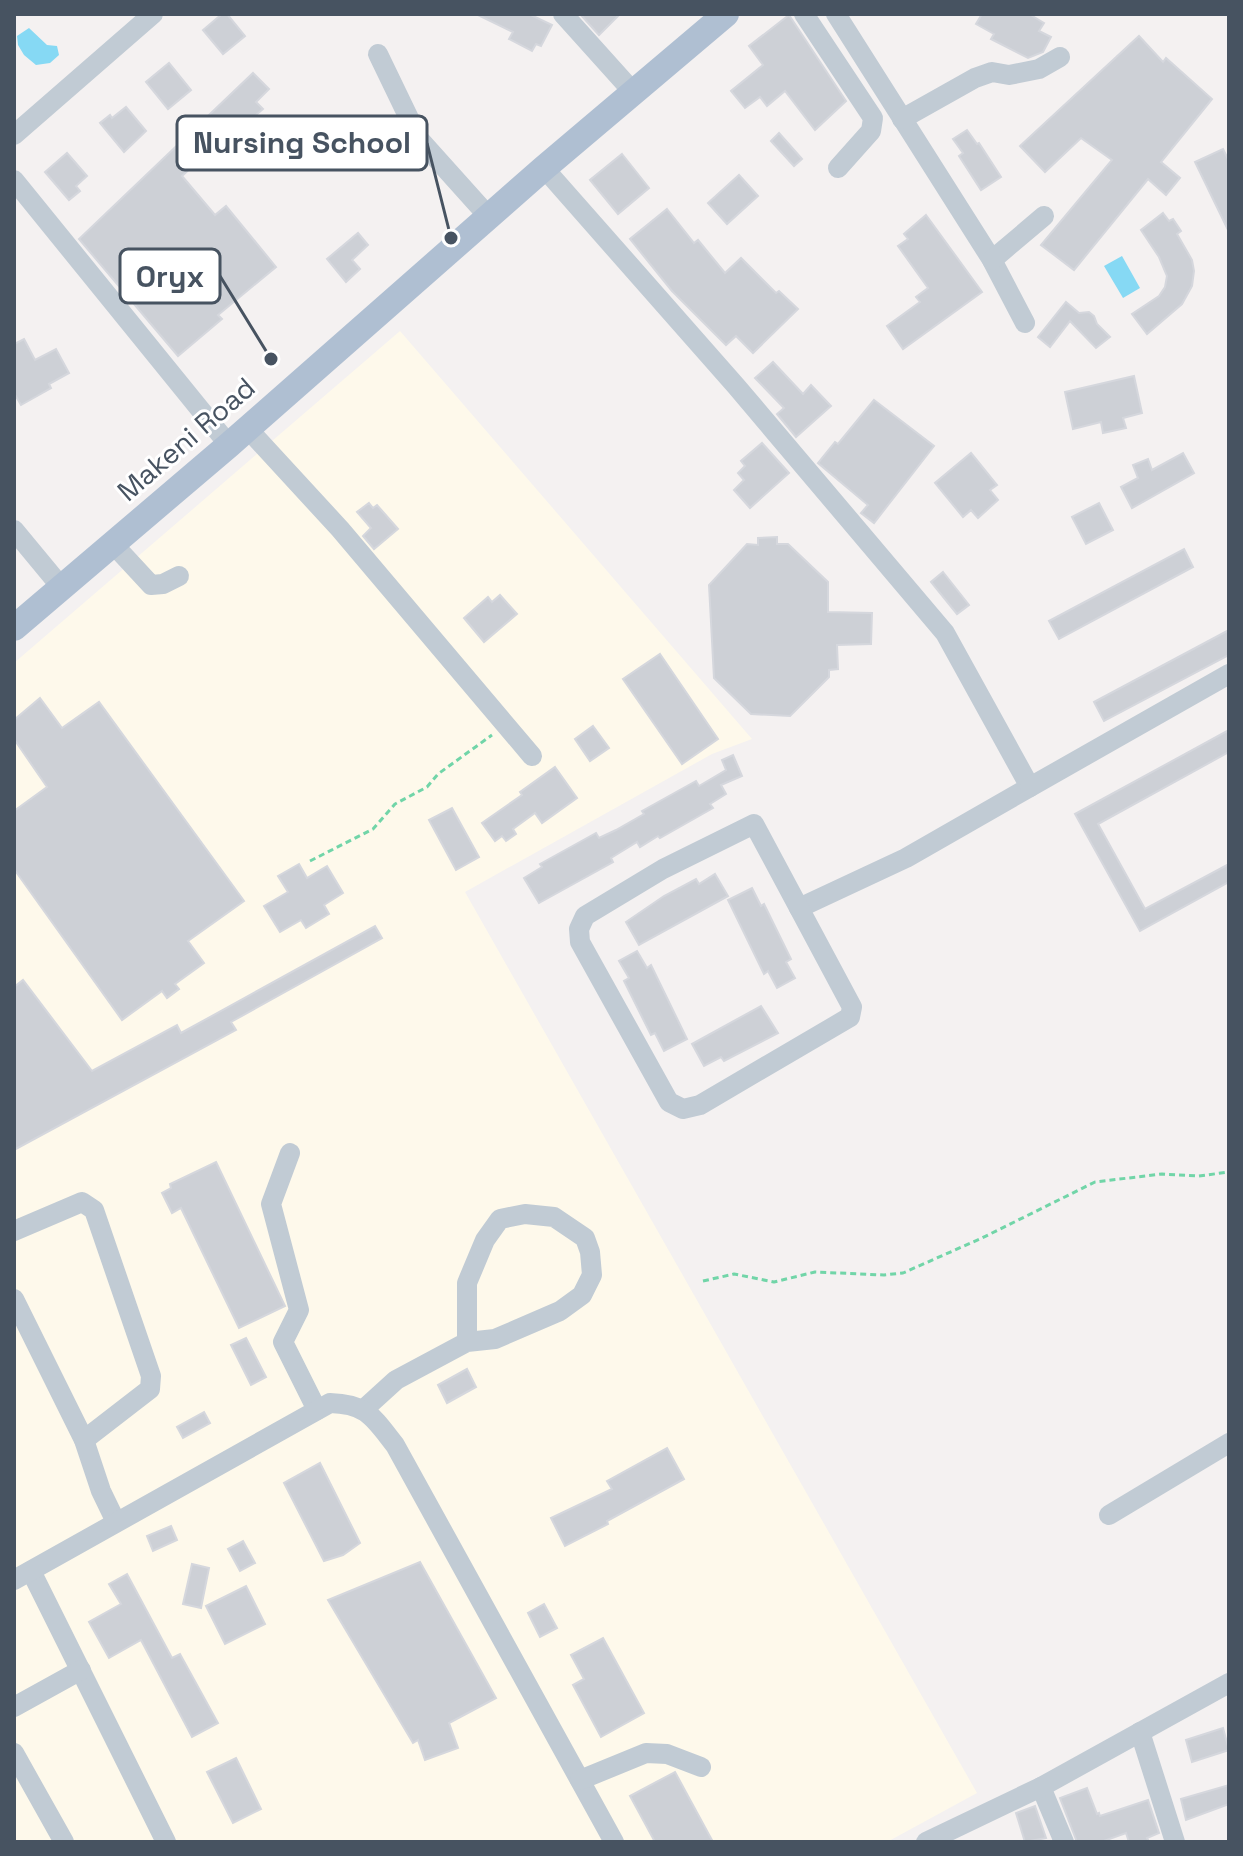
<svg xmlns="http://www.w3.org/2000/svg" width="1243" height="1856" font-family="'Space Grotesk',sans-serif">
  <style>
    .commercial { fill: #fef9eb }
    .water { fill: #86d9f4 }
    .building { fill: #cdd0d6; stroke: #d5d7dd; stroke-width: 2 }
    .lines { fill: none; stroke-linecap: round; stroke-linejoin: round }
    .path { stroke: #71d5a8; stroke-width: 3; stroke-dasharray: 6 4; stroke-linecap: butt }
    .minor { stroke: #c1cbd4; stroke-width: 20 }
    .major { stroke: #afbfd2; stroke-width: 26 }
    .labels { text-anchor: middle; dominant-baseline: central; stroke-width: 6; stroke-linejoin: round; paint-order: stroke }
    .street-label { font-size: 28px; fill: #475361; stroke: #fff }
    .leader { fill: none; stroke: #475361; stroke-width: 3 }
    .callout-dot { fill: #475361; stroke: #fff; stroke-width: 3 }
    .callout { fill: #fff; stroke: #475361; stroke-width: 3 }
    .callout-label { font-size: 30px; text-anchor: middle; font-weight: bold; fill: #475361 }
  </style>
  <rect width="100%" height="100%" fill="#f4f1f1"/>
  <polygon class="commercial" points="400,331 752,739 712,754 465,892 977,1793 887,1842 14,1842 14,663"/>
  <g class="water">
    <polygon points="29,28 47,45 57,46 59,55 50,63 36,65 24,55 18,45 17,36"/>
    <polygon points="1122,256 1140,288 1123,298 1104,266"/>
  </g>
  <g class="building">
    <polygon points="222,14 227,14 245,36 223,54 203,30"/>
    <polygon points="476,14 529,14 552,25 541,46 536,44 532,51 509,39 513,32"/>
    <polygon points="580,14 620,14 599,35"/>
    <polygon points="982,14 1029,14 1044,23 1039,31 1051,37 1043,52 1028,58 991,39 994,34 976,24"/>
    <polygon points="789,15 846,101 815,130 785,91 767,106 760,97 745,108 731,91 763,65 749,46"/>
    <polygon points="1139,36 1163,62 1166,58 1212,99 1161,162 1180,178 1166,195 1148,179 1074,270 1041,245 1112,160 1081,138 1045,172 1020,146"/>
    <polygon points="169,63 191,90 168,109 146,82"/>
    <polygon points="253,73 269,89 256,102 263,109 248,122 244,118 226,135 228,137 219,146 221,148 210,158 206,154 182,176 215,215 226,206 276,267 218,315 222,319 178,356 79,239"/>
    <polygon points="126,107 146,131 124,152 100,123 110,115 112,118"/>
    <polygon points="967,130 977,144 979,143 1001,177 981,190 959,156 963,153 953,139"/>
    <polygon points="779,133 802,159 794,166 771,141"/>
    <polygon points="1223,149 1229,161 1229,232 1195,162"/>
    <polygon points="67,153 87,176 76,186 80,191 69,200 45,172"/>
    <polygon points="622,154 649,188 618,214 590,180"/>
    <polygon points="739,175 758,196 727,224 708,203"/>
    <polygon points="667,209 694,243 698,240 725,273 741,258 776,293 779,291 798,309 753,353 736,336 726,345 672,291 630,239"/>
    <polygon points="1163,213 1169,221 1173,219 1181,231 1177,234 1192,260 1194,271 1192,286 1182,304 1147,334 1132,314 1159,296 1165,287 1167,276 1159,257 1141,230"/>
    <polygon points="926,215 982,292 903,349 887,326 920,302 916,297 928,288 898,246 908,239 904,234"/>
    <polygon points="358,233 368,245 352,260 360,269 346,282 327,259"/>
    <polygon points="1066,302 1079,313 1089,312 1094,316 1097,324 1110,337 1096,348 1070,321 1050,347 1038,337"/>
    <polygon points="24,339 35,360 56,349 69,373 49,384 51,388 21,405 14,393 14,344"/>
    <polygon points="773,362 803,394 811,385 831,406 796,437 777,414 784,408 755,378"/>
    <polygon points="1134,376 1142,413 1123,418 1126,428 1103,433 1101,422 1073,429 1065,392"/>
    <polygon points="874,400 934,446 874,523 861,513 868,505 818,463 835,442 838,444"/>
    <polygon points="762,443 789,473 750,508 734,490 744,480 738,473 745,466 741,461"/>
    <polygon points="971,453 997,485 990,490 998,500 978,518 971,510 963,517 935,483"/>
    <polygon points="1183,453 1194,473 1132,508 1121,487 1138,478 1133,465 1148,459 1152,470"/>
    <polygon points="369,503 373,508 377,505 398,529 374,549 363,536 371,528 357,512"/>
    <polygon points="1099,503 1113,530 1086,544 1072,517"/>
    <polygon points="777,537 777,544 788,544 828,582 828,612 872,613 871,644 837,645 838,669 829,670 829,677 790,716 751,714 714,678 709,585 747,544 758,545 758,538"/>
    <polygon points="1184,549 1193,567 1059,639 1049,621"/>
    <polygon points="943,572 969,605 957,614 931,582"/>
    <polygon points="500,595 517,614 484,642 464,618 488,597 492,602"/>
    <polygon points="1229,630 1229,655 1104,721 1094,702"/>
    <polygon points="660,654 718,739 682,764 623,679"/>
    <polygon points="40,698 62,728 99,702 244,901 188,941 204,963 175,984 179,989 167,998 162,991 122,1020 14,869 14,811 47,787 14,739 14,720"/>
    <polygon points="593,726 609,748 590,761 575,739"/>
    <polygon points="1229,730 1229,752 1098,824 1145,909 1229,864 1229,882 1140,931 1075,814"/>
    <polygon points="733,755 742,776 721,785 726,794 710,804 713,808 660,838 658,836 640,847 637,842 611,858 613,862 539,903 524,878 542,867 540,864 596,833 599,838 616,830 644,814 642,811 696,781 699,786 726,770 722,760"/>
    <polygon points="555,767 577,798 542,823 535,813 513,829 516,834 506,841 502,836 495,841 482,823 522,795 520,792"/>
    <polygon points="452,808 479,857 456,870 429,820"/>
    <polygon points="299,864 307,878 327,866 343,893 324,905 329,914 306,928 301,920 280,932 264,906 288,892 278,876"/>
    <polygon points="715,874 728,896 639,945 626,922 664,896 696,879 699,884"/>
    <polygon points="752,888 761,906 764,904 791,959 786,962 795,978 777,988 768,971 764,974 728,900"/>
    <polygon points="375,926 382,938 231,1022 236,1030 14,1150 14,987 23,980 92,1071 177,1025 181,1033"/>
    <polygon points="637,951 647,968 651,965 687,1039 664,1051 655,1033 651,1035 624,981 629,978 619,961"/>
    <polygon points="761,1006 778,1033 724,1061 721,1057 704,1066 692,1044"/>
    <polygon points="216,1162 285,1306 239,1328 181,1208 172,1213 162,1193 171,1188 170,1184"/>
    <polygon points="246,1338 266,1377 251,1385 231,1345"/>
    <polygon points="467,1369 476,1387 447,1403 438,1385"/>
    <polygon points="204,1412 210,1423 183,1438 177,1427"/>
    <polygon points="667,1448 684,1479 607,1521 608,1524 565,1546 551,1518 612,1489 607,1481"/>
    <polygon points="320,1463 360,1543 343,1555 324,1561 284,1483"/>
    <polygon points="171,1526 177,1540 153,1551 147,1536"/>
    <polygon points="243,1541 255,1563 240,1571 228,1549"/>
    <polygon points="420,1562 496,1698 449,1723 458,1748 425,1760 418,1740 413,1743 328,1600"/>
    <polygon points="192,1564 209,1568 201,1608 183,1604"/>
    <polygon points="127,1574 172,1658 180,1654 218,1723 192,1737 141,1640 109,1658 89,1622 121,1604 109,1584"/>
    <polygon points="246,1586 265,1624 225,1644 206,1606"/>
    <polygon points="544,1604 557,1628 540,1637 528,1613"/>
    <polygon points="603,1638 644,1713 601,1737 573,1685 584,1679 571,1655"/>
    <polygon points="1223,1728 1229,1750 1192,1762 1186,1740"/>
    <polygon points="236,1758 261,1809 233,1823 207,1772"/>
    <polygon points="675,1772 713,1842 655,1842 630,1796"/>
    <polygon points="1229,1785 1229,1804 1186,1820 1181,1799"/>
    <polygon points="1087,1788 1097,1814 1099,1813 1100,1816 1148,1800 1159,1833 1147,1838 1149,1842 1129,1842 1126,1833 1101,1842 1077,1842 1060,1798"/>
    <polygon points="1035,1806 1046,1838 1025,1842 1016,1813"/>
  </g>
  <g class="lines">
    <g class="path">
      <polyline points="310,861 373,829 395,804 427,787 438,774 492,735"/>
      <polyline points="703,1281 734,1274 774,1282 815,1272 884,1275 903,1273 982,1238 1095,1182 1162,1174 1199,1176 1229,1172"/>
    </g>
    <g class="minor">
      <polyline points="563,14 634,93"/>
      <polyline points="804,14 873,118 871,131 838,168"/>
      <polyline points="836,14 992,260 1025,323"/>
      <polyline points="378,54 419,139 489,217"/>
      <polyline points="902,119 975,78 992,72 1009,75 1039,69 1060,57"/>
      <polyline points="14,135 153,14"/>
      <polyline points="544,168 736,386 945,633 1030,787 906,858 799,908"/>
      <polyline points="14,180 229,445"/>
      <polyline points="992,260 1044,216"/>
      <polyline points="248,429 340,529 532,756"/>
      <polyline points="14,530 62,588"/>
      <polyline points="113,544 151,585 163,584 179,576"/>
      <polyline points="1030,787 1229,674"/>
      <polygon points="754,824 852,1007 850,1017 700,1105 683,1109 669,1102 580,942 579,929 585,916 663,869"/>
      <polyline points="290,1153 271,1204 299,1310 283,1342 317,1410"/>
      <polyline points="14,1231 82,1202 94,1210 151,1376 150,1389 84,1440"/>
      <polyline points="14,1299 84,1440 101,1491 116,1522"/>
      <polyline points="363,1410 396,1380 467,1342 495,1339 560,1311 582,1295 592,1275 590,1252 585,1238 554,1217 525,1214 500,1219 485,1240 467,1283 467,1342"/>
      <polyline points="1109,1515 1229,1443"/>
      <polyline points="31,1571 166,1842"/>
      <path d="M14 1580 330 1403C367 1404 373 1417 395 1445L614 1842"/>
      <polyline points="14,1707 81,1670"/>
      <polyline points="1140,1732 1175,1842"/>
      <polyline points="14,1753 64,1842"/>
      <polyline points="580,1780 646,1753 667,1754 701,1767"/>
      <polyline points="1041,1787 1064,1842"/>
      <polyline points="926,1842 1041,1787 1229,1683"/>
    </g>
    <polyline class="major" points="14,628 229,445 544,168 726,14"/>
  </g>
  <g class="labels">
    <g class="street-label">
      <text transform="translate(186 439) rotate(-41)">Makeni Road</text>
    </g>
  </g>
  <path class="leader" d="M451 238L427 143M271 359L220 276"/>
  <g class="callout-dot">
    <circle cx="451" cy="238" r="8"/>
    <circle cx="271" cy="359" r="8"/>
  </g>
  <g class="callout">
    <rect x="177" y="116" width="250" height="54" rx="8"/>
    <rect x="120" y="249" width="100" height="54" rx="8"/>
  </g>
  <g class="callout-label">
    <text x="302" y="153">Nursing School</text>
    <text x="170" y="287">Oryx</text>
  </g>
  <rect width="1243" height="1856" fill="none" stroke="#475361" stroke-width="32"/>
</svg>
